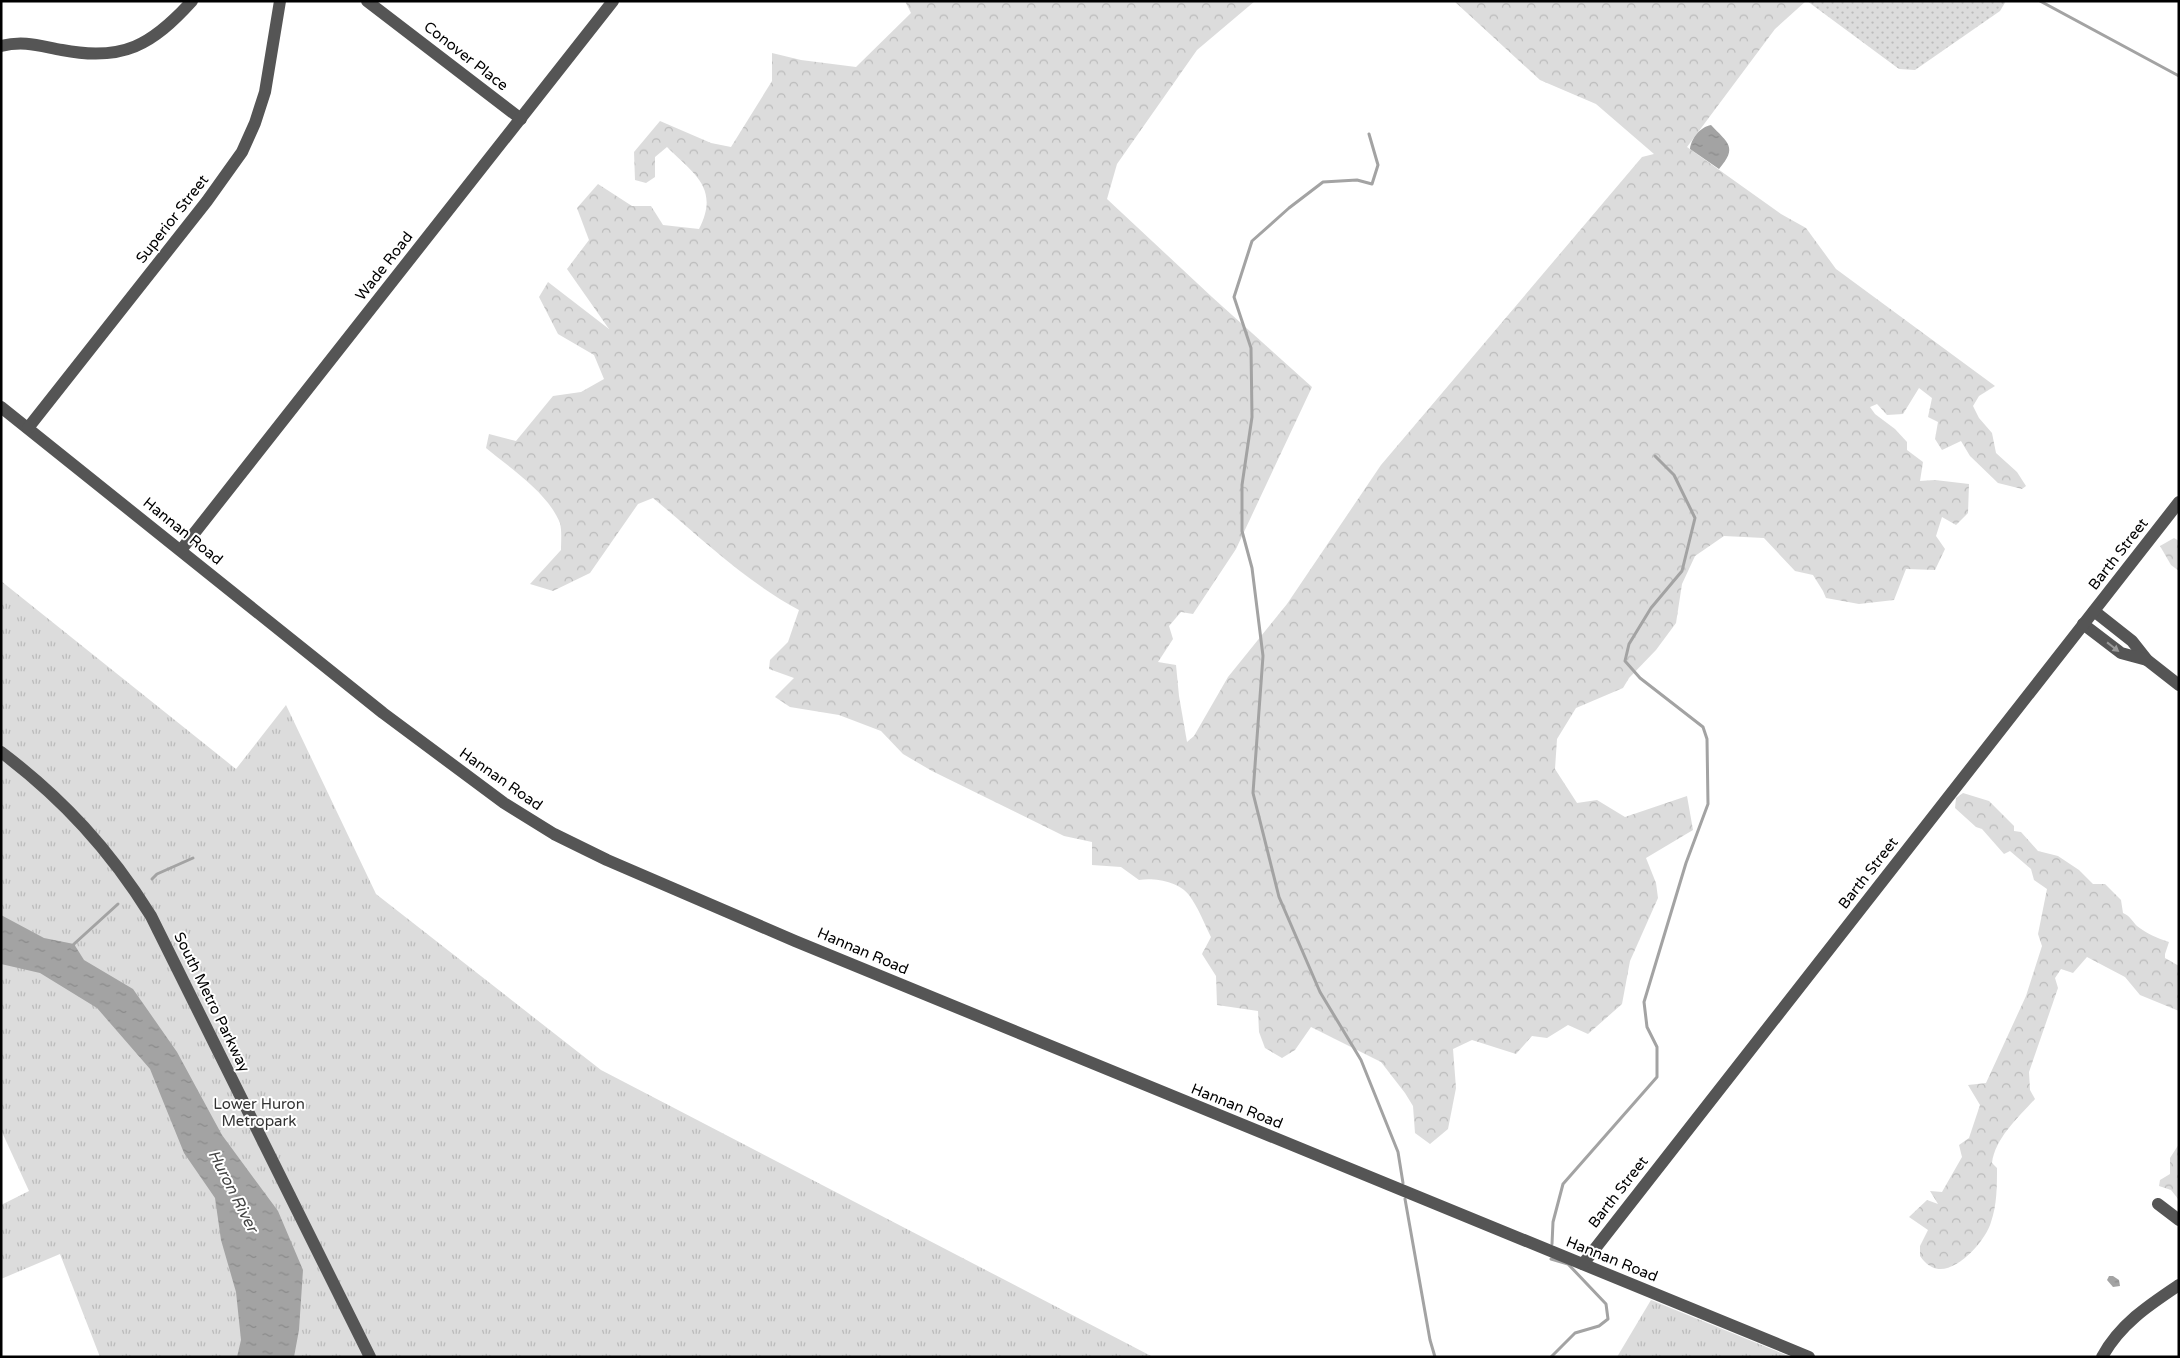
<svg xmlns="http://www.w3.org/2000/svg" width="2180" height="1358" font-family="'Varela Round',sans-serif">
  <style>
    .grass { fill: url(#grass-dots) }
    .forest { fill: url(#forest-crowns) }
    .park { fill: url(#park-tufts) }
    .water { fill: url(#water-ripples) }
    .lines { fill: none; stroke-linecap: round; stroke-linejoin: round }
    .stream { stroke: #a3a3a3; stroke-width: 3 }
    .minor { stroke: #555; stroke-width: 12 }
    .oneway { fill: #999 }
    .labels { text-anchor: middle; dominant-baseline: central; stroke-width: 4; stroke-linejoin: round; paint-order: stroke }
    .street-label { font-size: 15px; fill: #000; stroke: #fff }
    .park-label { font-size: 15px; fill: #333; stroke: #fff }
    .water-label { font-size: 16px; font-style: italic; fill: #444; stroke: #fff }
  </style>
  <defs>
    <pattern id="grass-dots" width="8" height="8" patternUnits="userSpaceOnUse" patternTransform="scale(1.25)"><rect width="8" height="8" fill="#dcdcdc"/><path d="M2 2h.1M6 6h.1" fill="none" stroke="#bbb" stroke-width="1.8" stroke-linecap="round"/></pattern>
    <pattern id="forest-crowns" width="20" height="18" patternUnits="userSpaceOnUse" patternTransform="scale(1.25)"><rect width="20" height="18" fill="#dcdcdc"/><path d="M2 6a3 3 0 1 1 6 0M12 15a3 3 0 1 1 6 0" fill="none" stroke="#bbb"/></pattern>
    <pattern id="park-tufts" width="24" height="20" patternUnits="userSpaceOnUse" patternTransform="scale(1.25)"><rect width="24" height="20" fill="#dcdcdc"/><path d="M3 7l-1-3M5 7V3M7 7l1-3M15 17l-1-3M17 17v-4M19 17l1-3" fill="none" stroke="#bbb"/></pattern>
    <pattern id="water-ripples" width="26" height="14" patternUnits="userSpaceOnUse" patternTransform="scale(1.25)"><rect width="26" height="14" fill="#a3a3a3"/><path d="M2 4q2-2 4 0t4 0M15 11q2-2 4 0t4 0" fill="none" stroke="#8b8b8b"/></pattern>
  </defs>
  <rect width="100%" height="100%" fill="#fff"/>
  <polygon class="grass" points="1807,1 2006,1 2000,11 1915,70 1899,69"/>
  <g class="forest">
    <path d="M905 1H1255L1197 50 1117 164 1107 199 1212 297 1312 387 1236 549 1193 614 1181 612 1169 626 1173 639 1158 662 1176 665 1179 696 1187 742 1194 736 1228 677 1287 604 1381 465 1642 157 1654 154 1596 104 1540 80 1454 1H1806L1775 29 1687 147 1781 214 1806 228 1836 269 1995 386 1979 396 1973 406 1979 418 1992 433 1996 453 2017 472 2026 486 2022 489 1998 483 1970 456 1961 441 1942 450 1935 439 1938 422 1928 417 1932 398 1919 388 1903 414 1887 415 1877 404 1870 407 1875 414 1895 429 1907 442V450L1923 462 1920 481 1935 480 1969 484 1968 513 1956 525 1942 517 1936 536 1945 549 1935 570 1906 569 1894 600 1859 604 1826 598 1823 591 1813 575 1795 571 1764 538 1724 536 1695 556 1682 584 1676 623 1656 650 1629 678 1623 688 1576 708 1557 739 1555 769 1577 803 1597 800 1625 817 1687 796 1693 830 1646 858 1656 883 1658 898 1630 961 1622 1004 1588 1034 1568 1025 1547 1038 1532 1036 1516 1054 1472 1040 1453 1049 1456 1088 1448 1129 1430 1144 1415 1133 1413 1106 1405 1093 1381 1062 1311 1027 1295 1050 1282 1058 1265 1048 1259 1032 1258 1011 1217 1005 1216 976 1202 954 1211 937C1204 923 1198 907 1189 895 1180 882 1154 877 1139 880L1121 867 1092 865V842L1064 836 932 771 903 754 881 731 839 715 790 707 775 697 794 678 769 669 770 660 788 642 799 610C745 581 700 537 653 498L638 504 590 573 553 591 530 584 561 550C561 542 562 531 560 523 548 493 510 468 486 448L489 434 516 441 553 396 581 392 604 379 594 355 558 334 539 297 548 282 609 329 567 269 589 240 577 208 598 184 632 206H651L663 225 699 229C720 188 694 174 667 147L655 157V177L646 183 635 180 634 152 660 121 711 143 731 147 772 81V53L801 60 856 67 911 13Z"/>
    <polygon points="2174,538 2179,541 2179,571 2171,565 2160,546"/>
    <path d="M1963 793 1989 801 2014 826V831L2021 832 2038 851 2058 856 2079 870 2093 884H2105L2121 900 2123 913C2130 916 2132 921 2137 926 2147 934 2157 938 2169 942L2165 954V958L2179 966V1011L2140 995 2125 977 2087 957 2073 973 2061 969 2055 978 2058 988 2029 1072 2030 1090 2035 1099C2019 1117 1995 1138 1992 1163L1997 1168C1997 1186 1997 1205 1991 1222 1986 1241 1953 1278 1932 1267 1927 1265 1923 1260 1920 1256V1246L1928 1230 1909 1217 1927 1200 1938 1204 1930 1191 1942 1192 1962 1157 1959 1145 1969 1138 1980 1105 1968 1085 1986 1083 2026 996 2042 946 2038 934 2047 889 2034 880 2031 869 2010 851 2004 854 1982 829 1976 827 1955 808 1956 798Z"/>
    <polygon points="2179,1144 2179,1200 2171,1190 2159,1186 2160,1180 2170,1174 2170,1158"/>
  </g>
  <g class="park">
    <polygon points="1,581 236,769 286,705 376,894 601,1070 1153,1357 100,1357 60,1254 1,1279 1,1205 29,1191 1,1130"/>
    <polygon points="1651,1300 1791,1357 1617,1357"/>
  </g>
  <g class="water">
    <path d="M1711 125C1728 143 1738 147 1719 169L1690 149C1691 139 1700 127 1711 125Z"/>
    <polygon points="1,915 44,938 74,944 84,960 133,989 177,1052 222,1135 278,1211 303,1270 299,1330 294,1357 237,1357 241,1340 236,1292 221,1240 215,1198 184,1153 150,1069 97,1008 40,973 1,964"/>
    <polygon points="2109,1276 2113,1276 2119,1280 2120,1286 2113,1287 2107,1280"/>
  </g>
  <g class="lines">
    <g class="stream">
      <polyline points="2040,1 2179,76"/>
      <polyline points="1369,134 1378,165 1372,184 1357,180 1323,182 1289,208 1252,241 1234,297 1251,348 1252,417 1242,485 1242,531 1252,568 1263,656 1253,793 1279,897 1320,992 1361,1060 1398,1152 1403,1183"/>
      <polyline points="152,879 157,874 193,858"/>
      <polyline points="72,948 74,944 118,904"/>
      <polyline points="1405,1199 1430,1340 1435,1357"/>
      <polyline points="1552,1244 1553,1222 1563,1184 1657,1077 1657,1047 1647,1027 1644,1002 1686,863 1708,804 1707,739 1703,727 1640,678 1625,661 1629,644 1651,608 1682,571 1695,518 1674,475 1655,456"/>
      <polyline points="1551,1357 1575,1333 1599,1326 1608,1319 1606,1304 1568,1264 1551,1259"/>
    </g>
    <g class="minor">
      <polyline points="367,1 521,119"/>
      <path d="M1 46C24 40 40 46 62 50 123 62 152 45 192 1"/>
      <polyline points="1,407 383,713 504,803 554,834 607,860 795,941 1809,1357"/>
      <polyline points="28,428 207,201 242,152 255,123 265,92 280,1"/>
      <polyline points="181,550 613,1"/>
      <polyline points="2094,611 2132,641 2147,660 2179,685"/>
      <polyline points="2083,624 2121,653 2147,660"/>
      <path d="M1 752C63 799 110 850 151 916L370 1357"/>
      <polyline points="2158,1204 2179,1220"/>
      <polyline points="1583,1264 2179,502"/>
      <path d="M2102 1357C2120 1324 2149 1305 2179 1285"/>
    </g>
  </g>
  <defs><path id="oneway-solid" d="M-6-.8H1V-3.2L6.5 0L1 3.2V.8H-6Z" transform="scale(1.25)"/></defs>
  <use class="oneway" href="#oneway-solid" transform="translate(2113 647) rotate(38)"/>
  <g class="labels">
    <g class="street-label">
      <text transform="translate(466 56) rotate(38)">Conover Place</text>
      <text transform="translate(172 219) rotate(-52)">Superior Street</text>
      <text transform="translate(384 266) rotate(-52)">Wade Road</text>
      <text transform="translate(183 531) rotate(39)">Hannan Road</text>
      <text transform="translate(2118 554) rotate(-52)">Barth Street</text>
      <text transform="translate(501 779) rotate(35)">Hannan Road</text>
      <text transform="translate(1868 873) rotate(-52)">Barth Street</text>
      <text transform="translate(863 951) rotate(23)">Hannan Road</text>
      <text transform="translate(212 1002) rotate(64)">South Metro Parkway</text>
      <text transform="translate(1237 1106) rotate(22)">Hannan Road</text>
      <text transform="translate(1618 1192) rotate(-52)">Barth Street</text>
      <text transform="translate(1612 1259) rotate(22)">Hannan Road</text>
    </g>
    <g class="park-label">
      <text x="259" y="1104">Lower Huron<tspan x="259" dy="17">Metropark</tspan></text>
    </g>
    <g class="water-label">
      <text transform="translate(233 1191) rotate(63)">Huron River</text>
    </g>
  </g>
  <rect width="2180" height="1358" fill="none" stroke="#000000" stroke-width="5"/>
</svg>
